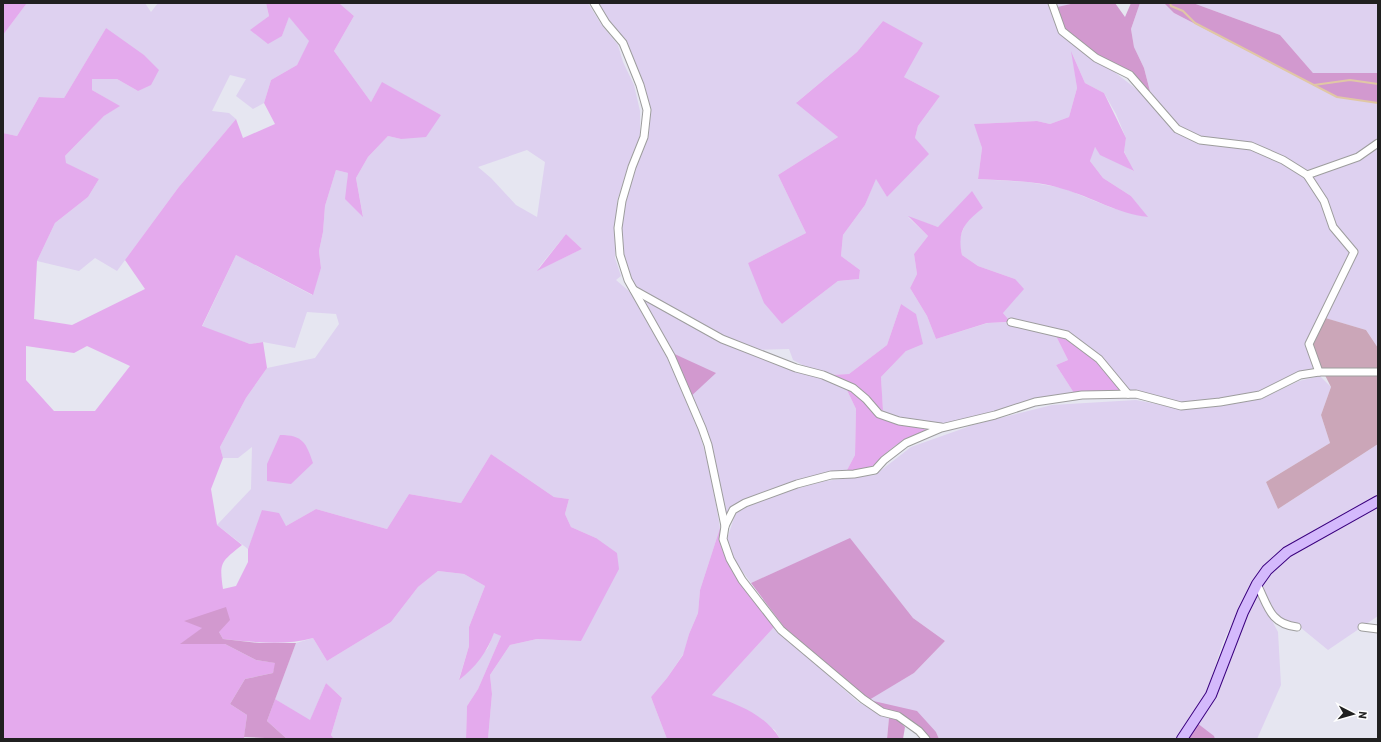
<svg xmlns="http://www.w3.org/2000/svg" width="1381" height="742" font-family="Barlow,sans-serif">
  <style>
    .farmland { fill: #ded1f0; fill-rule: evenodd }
    .grass { fill: #e4aaed; fill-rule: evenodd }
    .forest { fill: #d299cf }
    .cemetery { fill: #cba6b8 }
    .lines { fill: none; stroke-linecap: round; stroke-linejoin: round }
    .stream { stroke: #e0c7a5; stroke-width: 2 }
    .street-casing { stroke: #9d9d9d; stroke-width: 9 }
    .secondary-casing { stroke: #3a007e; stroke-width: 12 }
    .street { stroke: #fff; stroke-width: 7 }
    .secondary { stroke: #d4b9fc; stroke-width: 10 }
  </style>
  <rect width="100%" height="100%" fill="#e6e6f1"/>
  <g class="farmland">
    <polygon points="27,3 145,3 151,12 158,3 266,3 269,16 251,30 282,36 289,16 310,41 297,65 271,80 264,103 253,109 236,96 246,79 230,75 212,111 229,113 236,119 178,188 117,271 95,258 79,271 37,261 55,223 88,197 99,179 65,163 65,156 104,116 119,106 92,90 92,79 117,79 138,91 106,28 64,98 39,97 17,136 3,133 3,35"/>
    <path d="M339 3H588L601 24 618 45 623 62 634 85 640 111V136L617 201 615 258 621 276 616 280 630 292 668 359 698 428 710 470 720 528 700 590 698 613 689 634 684 653 667 678 651 697 667 739H488L492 694 490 675 510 645 537 639 581 641 596 538 571 527 565 514 569 499 554 497 491 454 461 503 409 494 387 529 316 509 286 526 263 510 248 549 217 525 251 489 252 447 238 458H223L220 447 246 398 267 368 315 358 339 324 336 314 307 312 295 348 263 342 250 344 202 327 236 255 312 295 321 268 319 251 323 232 325 206 336 170 348 173 346 199 363 216 356 178 368 157 388 136 401 139 441 115 382 83 371 102 334 51 354 16ZM527 150 545 162 537 217 516 205 491 178 478 167ZM566 234 582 249 538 270 540 266Z"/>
    <path d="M595 3H1075L1055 8 1072 39 1153 102 1144 68 1134 47 1131 29 1140 3H1164L1174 13 1337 97 1378 103V348L1366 330 1325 318 1357 251 1337 231 1354 252 1309 344 1319 372 1300 375 1260 395 1181 406 1128 394 1099 359 1067 335 1056 336 1068 360 1056 365 1076 396 1035 402 945 427 883 415 881 377 906 351 901 304 887 345 849 374 824 375 844 384 856 409 855 455 845 474 831 475 733 510 725 526 708 445 668 351 658 335 620 255 622 201 644 137 647 110 623 43ZM883 21 904 77 940 96 918 126 915 138 887 197 876 178 865 205 843 235 841 256 860 270 859 279 838 281 782 324 748 263 806 233 778 175 838 137 797 102 857 52ZM1072 53 1085 83 1104 93 1116 114 1126 138 1124 151 1133 171 1094 147 1090 161 1103 178 1131 196 1147 217 1112 208 1063 188 1028 182 978 179 982 148 975 124 1037 121 1050 124 1069 117 1077 88ZM983 208 967 220 959 240 962 255 978 266 1015 279 1003 313 1011 322 988 323 936 339 927 316 910 288 917 274 914 254 928 236 908 217 938 227ZM789 349 793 360 820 374 752 350Z"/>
    <polygon points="1193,3 1378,3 1378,74 1313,73 1280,35"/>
    <polygon points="1320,376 1331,387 1321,415 1330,443 1266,482 1278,509 1378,444 1378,501 1329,528 1275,554 1253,580 1223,642 1207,691 1176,739 939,739 936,732 868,700 914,673 945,641 913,618 850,539 751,583 735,561 727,539 736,512 777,494 825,481 875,475 911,447 973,425 1052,405 1136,400 1182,409 1261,399 1299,381"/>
    <polygon points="1378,506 1378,616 1328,650 1295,623 1286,623 1277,617 1261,586 1275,568 1287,557"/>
    <polygon points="438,571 464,574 485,586 469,627 469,646 459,679 488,648 494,632 501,636 478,689 467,706 466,739 334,739 331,735 342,698 326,683 310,721 275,699 296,643 313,638 327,661 391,622 418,587"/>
    <polygon points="1257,592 1278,632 1281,685 1257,739 1187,739"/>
    <polygon points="774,627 858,702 889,718 887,739 780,739 775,730 712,695"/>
  </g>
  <g class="grass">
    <polygon points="3,3 27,3 3,35"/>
    <path d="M266 3H339L354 16 334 51 371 102 382 82 441 115 426 137 401 139 388 136 368 157 356 178 363 217 345 199 348 173 336 170 325 206 323 232 319 251 321 268 313 295 236 255 202 326 250 344 263 342 267 368 246 398 220 447 223 458 211 489 217 525 242 545C221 562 219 562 223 589L236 586 248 562V549L262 510 279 513 286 526 316 509 387 529 409 494 461 503 491 454 554 497 569 499 565 514 571 527 596 538 617 553 619 569 581 641 537 639 510 645 490 675 492 694 488 739H466L467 706 478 689 501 636 494 633C487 652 476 667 459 680L469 646V627L485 586 464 574 438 571 418 587 391 622 327 661 313 638C284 646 254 642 223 639L219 632 185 620 203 628 181 644H225L256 660 276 663 273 673 245 679 230 704 247 715 244 739H3V133L17 136 39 97 64 98 106 28 144 55 159 70 151 85 138 91 117 79H92V90L120 106 104 116 65 156 66 163 99 179 88 197 55 223 37 261 34 319 72 325 145 289 125 260 178 188 236 119 243 138 275 124 264 103 271 80 297 65 309 41 289 17 282 36 268 44 250 30 269 16ZM26 346 74 353 87 346 130 366 95 411H54L26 380Z"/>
    <polygon points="883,21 923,43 904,77 940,96 918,126 915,138 929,154 887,197 876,179 865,205 843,235 841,256 860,270 859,279 838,281 782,324 764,303 748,263 806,233 778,175 838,137 796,103 857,52"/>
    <path d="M1071 51 1085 83 1104 93 1126 138 1124 152 1134 171 1100 155 1095 147 1090 161 1103 178 1131 196 1148 217C1118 214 1092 197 1063 189 1036 180 1006 181 978 179L982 148 974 124 1037 121 1050 124 1069 117 1077 88Z"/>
    <path d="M972 191 983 208C964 223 957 231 962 255L978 266 1015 279 1024 289 1003 313 1009 320 1007 322 987 323 936 339 927 316 910 288 917 274 914 254 928 236 908 216 938 227Z"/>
    <polygon points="566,234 582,249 537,271"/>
    <polygon points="901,304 916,314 923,344 906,351 881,377 883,411 829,375 849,374 887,345"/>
    <path d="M1056 336C1084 343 1104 371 1122 392L1074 393 1056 365 1068 360Z"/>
    <path d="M846 388 898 423 928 430C904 439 889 446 874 468L846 472 855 455 856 409Z"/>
    <path d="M280 435C303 435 306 443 313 463L291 484 267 481V464Z"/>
    <path d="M720 528 721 542 774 627 712 695C738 705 765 714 780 739H667L651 697 667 678 683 655 689 634 698 613 700 590Z"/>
    <polygon points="326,683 342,698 331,735 334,739 287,739 267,721 275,699 310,720"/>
  </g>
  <g class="forest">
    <polygon points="1075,3 1115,3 1125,17 1131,3 1140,3 1131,29 1134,47 1144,68 1153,103 1130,75 1096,58 1062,31 1053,8"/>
    <polygon points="1164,3 1193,3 1280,35 1313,73 1378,73 1378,103 1337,97 1174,13"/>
    <polygon points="668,351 716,373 688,399"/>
    <polygon points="850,538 913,618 945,641 914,673 869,700 917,711 936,732 939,739 931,739 920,727 899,714 883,710 868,700 784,627 751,583"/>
    <polygon points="226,607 230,620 219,632 223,639 259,643 296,643 267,721 287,739 244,737 247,715 230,704 245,679 273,673 275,663 256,660 225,644 180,644 202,628 184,621"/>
    <polygon points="889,718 897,719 905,727 903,739 887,739"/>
    <polygon points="1197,723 1214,736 1215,739 1187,739"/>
  </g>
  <polygon class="cemetery" points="1322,317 1366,330 1378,348 1378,444 1278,509 1266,482 1330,443 1321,415 1331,387 1309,344"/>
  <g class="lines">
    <g class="stream">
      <polyline points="1170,3 1171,6 1183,11 1195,23 1337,97 1378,103"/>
      <polyline points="1314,85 1350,80 1378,84"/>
    </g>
    <defs>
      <g id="street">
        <polyline points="594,3 606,23 623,43 640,85 647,110 644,137 632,167 622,201 618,228 620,255 628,280 671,356 702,428 708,445 725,526"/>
        <polyline points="1052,3 1062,31 1096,58 1130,75 1177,129 1200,140 1251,146 1283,160 1307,175 1324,201 1333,227 1354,252 1309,344 1319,372 1378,372"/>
        <polyline points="1307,175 1358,157 1378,143"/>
        <polyline points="634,290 722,339 796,368 823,375 853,388 866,399 879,414 899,421 941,427"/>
        <polyline points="1011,322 1067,335 1099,359 1128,394"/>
        <path d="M1257 584C1268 606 1270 624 1297 627"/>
        <polyline points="1362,627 1378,629"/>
        <polyline points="926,739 919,731 898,716 882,712 863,699 781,630 742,580 730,559 723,539 725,526 733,510 745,503 797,484 831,475 854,474 875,470 884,460 906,443 941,428 995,415 1035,402 1082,395 1136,394 1181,406 1220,402 1260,395 1300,375 1319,372"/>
      </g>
      <polyline id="secondary" points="1182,739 1211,695 1243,612 1257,584 1267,570 1287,552 1378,501"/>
    </defs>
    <use href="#street" class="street-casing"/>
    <use href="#secondary" class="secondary-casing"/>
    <use href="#street" class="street"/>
    <use href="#secondary" class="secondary"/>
  </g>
  <rect width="1381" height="742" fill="none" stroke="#202020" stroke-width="8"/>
  <g transform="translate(1353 714) rotate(96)" stroke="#ffffff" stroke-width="3" paint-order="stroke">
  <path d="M0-3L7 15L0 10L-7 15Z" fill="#202020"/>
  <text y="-6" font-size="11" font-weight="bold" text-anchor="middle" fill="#202020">N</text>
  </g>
</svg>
